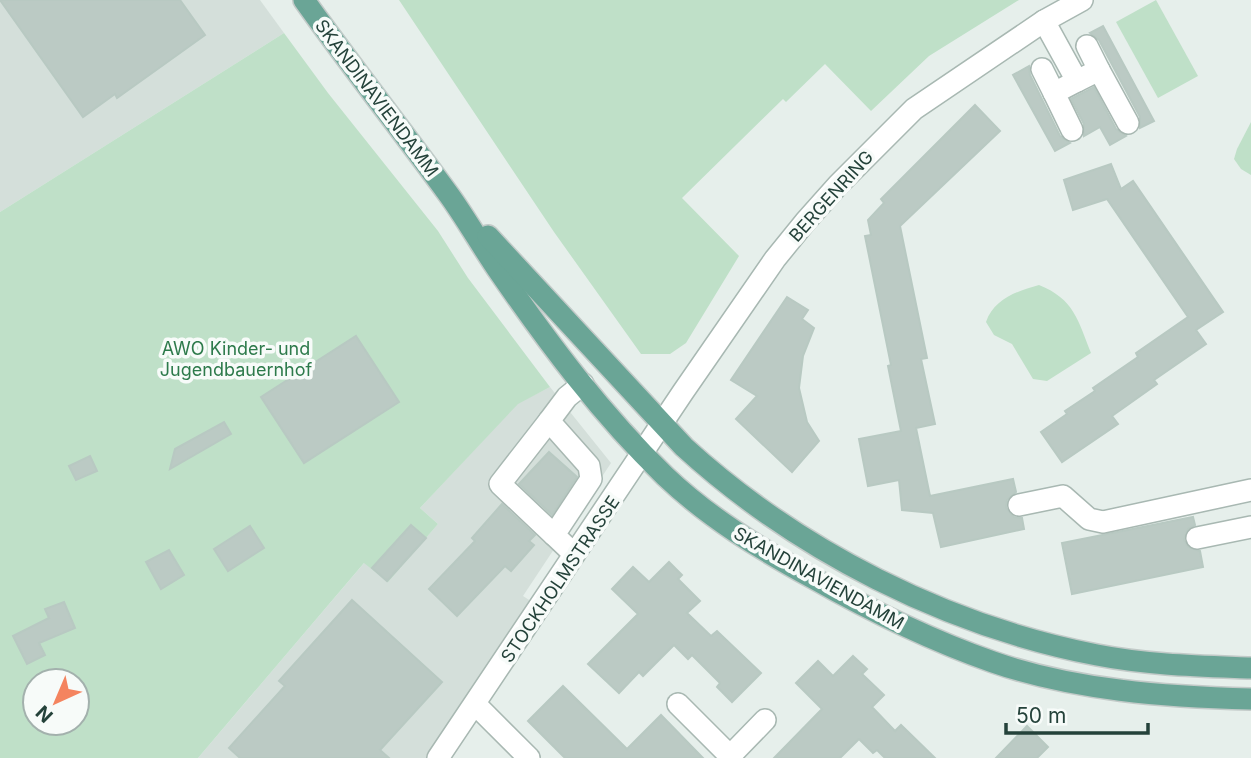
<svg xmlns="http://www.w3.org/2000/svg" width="1251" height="758" font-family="Inter,sans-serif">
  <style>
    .built { fill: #d4dfda }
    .green { fill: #bfe0c8; fill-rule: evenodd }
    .building { fill: #bbcac4; stroke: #b8c9c2; stroke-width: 2 }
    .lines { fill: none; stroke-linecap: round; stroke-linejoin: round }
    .minor-casing { stroke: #a8b8b2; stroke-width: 24 }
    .major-casing { stroke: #c2cac8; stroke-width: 24 }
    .minor { stroke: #fff; stroke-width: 21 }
    .major { stroke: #6aa596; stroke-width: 21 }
    .labels { text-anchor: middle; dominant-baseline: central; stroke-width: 7; stroke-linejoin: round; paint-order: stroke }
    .street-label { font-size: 18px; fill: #24423a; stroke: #f7fbf9 }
    .park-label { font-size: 18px; fill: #2d7a4b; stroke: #f7fbf9 }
  </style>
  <rect width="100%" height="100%" fill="#e6efeb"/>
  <g class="built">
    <polygon points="0,0 260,0 284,33 0,212"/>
    <polygon points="550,387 611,463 523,596 540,607 438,758 198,758 365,562 387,582 438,524 420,508 518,403"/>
  </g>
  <g class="green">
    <polygon points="399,0 1019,0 929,56 871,111 825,64 786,102 783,99 682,198 739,256 686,343 670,354 641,354 554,232"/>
    <polygon points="1156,0 1198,76 1158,98 1116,22"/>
    <path d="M284 33 328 93 438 231 468 278 550 387 518 404 420 508 438 524 388 582 364 563 198 758H0V212ZM35 681H77V723H35Z"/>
    <polygon points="1251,122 1251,175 1241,169 1234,159 1237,149"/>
    <path d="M1039 285C1074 299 1078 320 1091 353L1047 381 1033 379 1012 344 994 335 986 322C994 299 1017 291 1039 285Z"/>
  </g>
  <g class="building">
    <polygon points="0,0 180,0 205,35 117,98 115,94 83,117"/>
    <polygon points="1103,26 1154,121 1140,128 1140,117 1099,40 1090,33"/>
    <polygon points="1029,66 1030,75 1060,136 1070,143 1055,151 1013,75"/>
    <polygon points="1094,87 1116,129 1126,136 1110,145 1100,127 1084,136 1084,124 1071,99"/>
    <polygon points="975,105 1000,131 900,226 927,358 921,359 935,424 916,428 930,496 1013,479 1016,492 1007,500 1006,508 1014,517 1022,518 1024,529 941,547 933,513 902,510 899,480 868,486 859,439 901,431 888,366 891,365 865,236 871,235 868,220 884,203 881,199"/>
    <polygon points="1111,164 1121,189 1133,181 1223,312 1196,330 1206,344 1154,380 1157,384 1112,416 1118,424 1062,462 1041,432 1067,414 1065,411 1095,391 1093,388 1138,357 1136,353 1188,317 1107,199 1073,210 1064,180"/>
    <polygon points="787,297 808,310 802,319 814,328 803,356 799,388 807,422 819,441 792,472 736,419 757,396 731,380"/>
    <polygon points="356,336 399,402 304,463 261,397"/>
    <polygon points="224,422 231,434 170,469 175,449"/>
    <polygon points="549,452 577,477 552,515 519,484"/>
    <polygon points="90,456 97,471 76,480 69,466"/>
    <polygon points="502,504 535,535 529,541 534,545 511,571 505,566 457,616 429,589 475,541 472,538"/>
    <polygon points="1193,517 1195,525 1188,529 1184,540 1188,547 1200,551 1203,567 1072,594 1062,543"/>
    <polygon points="411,525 426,538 387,581 372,568"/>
    <polygon points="250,526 264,548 228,571 214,549"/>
    <polygon points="169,550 184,575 161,589 146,562"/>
    <polygon points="669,562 682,575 678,579 700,601 687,613 711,636 717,631 761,673 732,702 717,687 720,683 692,655 688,659 674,645 643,676 639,672 619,693 588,664 638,614 612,589 633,567 649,582"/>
    <polygon points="352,600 442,682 380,750 389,758 240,758 229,748 285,686 279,681"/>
    <polygon points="64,602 75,628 39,643 45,655 27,664 13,636 49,618 45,609"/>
    <polygon points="853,656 867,669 862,674 884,695 872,707 895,731 901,725 935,758 885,758 877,750 873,753 859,739 840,758 774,758 822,709 796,683 818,661 833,676"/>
    <polygon points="563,686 627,749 661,715 703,758 565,758 528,721"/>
    <polygon points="1027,726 1048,747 1037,758 996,758"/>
  </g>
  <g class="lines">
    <defs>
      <g id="minor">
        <polyline points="1044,21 1077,81 1054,93 1072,130"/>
        <polyline points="1087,46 1099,70"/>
        <polyline points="1042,69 1054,93"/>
        <polyline points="1077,81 1099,70 1128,123"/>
        <polyline points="549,421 500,484 554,535"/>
        <polyline points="1019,505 1063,496 1089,519 1103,522 1251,490"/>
        <polyline points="1197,538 1251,527"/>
        <polyline points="574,554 554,535 591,479 589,466 549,421 567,397 583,384"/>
        <polyline points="678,704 732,758"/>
        <polyline points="476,705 529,758"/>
        <polyline points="730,756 765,720"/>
        <polyline points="438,758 683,392 775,259 805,222 838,185 914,109 1044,21 1082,0"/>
      </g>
      <g id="major">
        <path d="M304 0C351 66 401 129 449 195 467 220 482 247 500 273 549 344 602 415 665 476 708 517 760 549 813 578 871 611 930 640 993 662 1073 690 1167 697 1251 699"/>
        <path d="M488 236 684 447C798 551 947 626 1097 655 1148 665 1200 666 1251 668"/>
      </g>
    </defs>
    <use href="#minor" class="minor-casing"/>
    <use href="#major" class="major-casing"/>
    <use href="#minor" class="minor"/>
    <use href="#major" class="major"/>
  </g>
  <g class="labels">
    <g class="street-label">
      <text transform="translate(377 98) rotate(53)">SKANDINAVIENDAMM</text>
      <text transform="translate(831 196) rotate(-48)">BERGENRING</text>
      <text transform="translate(819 578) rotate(29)">SKANDINAVIENDAMM</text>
      <text transform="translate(560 579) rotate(-56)">STOCKHOLMSTRASSE</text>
    </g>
    <g class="park-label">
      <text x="236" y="348">AWO Kinder- und<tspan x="236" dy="21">Jugendbauernhof</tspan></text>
    </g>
  </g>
  <g transform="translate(56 702) rotate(224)"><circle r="33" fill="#f7fbf9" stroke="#a3b1ad" stroke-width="2"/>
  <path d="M0-5L12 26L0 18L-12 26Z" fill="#f4845f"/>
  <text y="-10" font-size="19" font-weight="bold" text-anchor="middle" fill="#24423a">N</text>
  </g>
  <path d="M1006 723v10h142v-10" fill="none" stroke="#24423a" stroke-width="3.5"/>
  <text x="1016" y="723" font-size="21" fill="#24423a" stroke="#f7fbf9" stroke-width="5" paint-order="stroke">50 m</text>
</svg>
